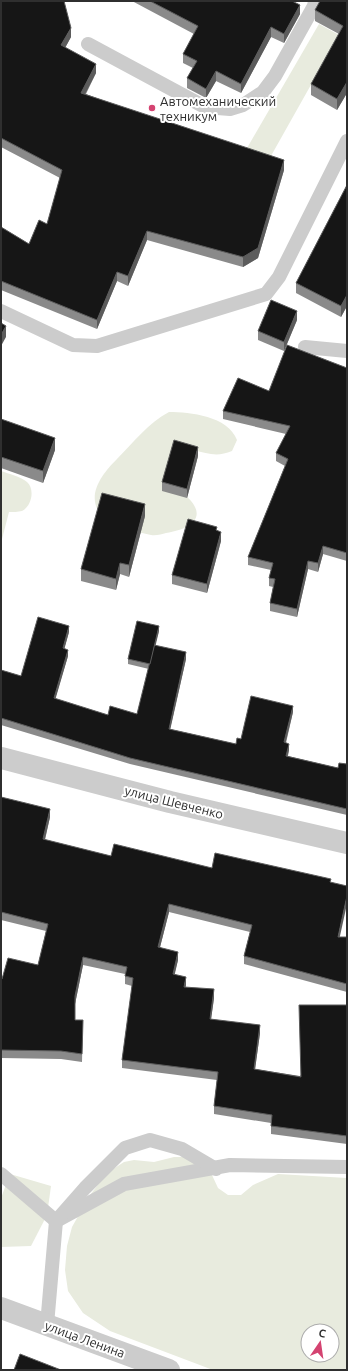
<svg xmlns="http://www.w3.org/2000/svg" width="348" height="1371" font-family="Ubuntu,sans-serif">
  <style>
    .green { fill: #e8ebde; fill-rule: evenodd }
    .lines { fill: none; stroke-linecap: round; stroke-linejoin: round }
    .service { stroke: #ccc; stroke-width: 14 }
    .minor { stroke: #ccc; stroke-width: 22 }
    .wall { fill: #8a8a8a }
    .shaded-wall { fill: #5c5c5c }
    .building { fill: #161616; stroke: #5c5c5c }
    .poi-dot { fill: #d44371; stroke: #fff; stroke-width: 1.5 }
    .labels { text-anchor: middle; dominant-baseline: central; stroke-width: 4; stroke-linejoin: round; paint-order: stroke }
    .poi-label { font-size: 13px; fill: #2f2f2f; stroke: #fff; text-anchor: start }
    .street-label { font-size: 13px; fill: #2f2f2f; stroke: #fff }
  </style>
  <rect width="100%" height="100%" fill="#fff"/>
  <g class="green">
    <polygon points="319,24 339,35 267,163 243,155"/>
    <path d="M169 412C190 412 228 416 237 440L232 451C218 457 208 454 194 450L184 494C210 516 192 529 166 533 162 534 156 536 151 535 139 533 128 528 117 523 112 521 104 519 101 515 85 495 103 473 117 459 133 443 148 423 169 412Z"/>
    <path d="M1 471C9 474 20 476 27 482 35 489 32 506 22 511 18 512 13 512 9 512L1 543Z"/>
    <path d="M174 1157H185L212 1175 218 1188 228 1195H241L253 1185 278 1174 347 1178V1370H213L110 1331 83 1313 68 1291 65 1270 67 1246 72 1227 90 1195 107 1173 124 1162 134 1160 154 1162ZM308 1331H332V1355H308Z"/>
    <polygon points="10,1174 51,1186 47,1215 31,1246 1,1247 1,1198"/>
  </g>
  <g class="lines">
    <g class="service">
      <polyline points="88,44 205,107 230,109 243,105 263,92 275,76 314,6 315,1"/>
      <polyline points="1,311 73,345 97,346 266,294 279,277 347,141"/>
      <polyline points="305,347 347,351"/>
      <polyline points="1,1174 56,1221 124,1184 230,1165 347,1167"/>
      <polyline points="47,1325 56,1221 85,1188 125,1148 150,1140 182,1149 216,1169"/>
    </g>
    <g class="minor">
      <polyline points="1,758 170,802 347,843"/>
      <polyline points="1,1308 169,1370"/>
    </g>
  </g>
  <g class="wall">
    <polygon points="1,1 71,37 65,48 96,73 86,94 284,170 258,258 243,267 147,240 128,286 117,281 97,329 1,290 1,227 29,244 47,224 60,178 1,147"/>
    <polygon points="132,1 292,1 300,14 284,43 271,37 241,93 216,81 206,98 187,88 187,78 193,68 183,63 183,54 194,34"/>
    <polygon points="347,1 347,93 337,110 311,95 311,84 339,34 315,21 315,10"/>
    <polygon points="347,185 347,306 341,317 296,293 296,283"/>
    <polygon points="297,320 284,351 258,340 258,331"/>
    <polygon points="347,368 347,561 323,554 318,572 308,569 297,617 270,611 270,603 273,587 269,586 269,578 271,570 248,565 248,557 285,466 276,461 276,453 286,434 223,419 223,411 269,391"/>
    <polygon points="1,419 55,450 43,483 1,468"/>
    <polygon points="198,456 187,498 162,491 162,482"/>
    <polygon points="145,516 129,577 120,574 116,590 81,581 81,569"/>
    <polygon points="217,531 221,541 207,593 172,584 172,575"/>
    <polygon points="159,631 155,645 186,659 170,729 236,744 241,739 293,712 286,743 289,750 288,756 338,768 347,764 347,815 130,764 1,725 1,670 21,676 69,632 64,649 68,656 55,699 108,715 137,714 149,669 128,664 128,659"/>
    <polygon points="1,797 50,817 45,840 111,856 331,883 339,937 347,937 347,992 244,964 244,956 250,932 169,912 160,947 178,960 174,975 186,985 185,987 214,998 211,1019 260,1033 255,1069 300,1076 347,1005 347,1144 271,1134 271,1123 214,1114 214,1106 217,1080 122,1068 122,1060 132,986 125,984 125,974 83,965 75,1004 75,1020 83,1020 82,1062 61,1059 1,1058 1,979 2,979 38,965 46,931 1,920"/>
  </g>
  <g class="shaded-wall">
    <polygon points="300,5 300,14 284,43 284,34"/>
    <polygon points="271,27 271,37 241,93 241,84"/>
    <polygon points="71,28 71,37 61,55 61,45"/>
    <polygon points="96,64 96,73 81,102 81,93"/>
    <polygon points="216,71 216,81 206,98 206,89"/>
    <polygon points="347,82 347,93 337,110 337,99"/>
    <polygon points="284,160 284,170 258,258 243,267 243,257"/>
    <polygon points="147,231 147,240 128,286 128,276"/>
    <polygon points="117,272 117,281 97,329 97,320"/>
    <polygon points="347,295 347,306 341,317 341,306"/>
    <polygon points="297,311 297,320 284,351 284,342"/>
    <polygon points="6,326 6,337 1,346 1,335"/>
    <polygon points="55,438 55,450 43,483 43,471"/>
    <polygon points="198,447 198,456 187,498 187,489"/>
    <polygon points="145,504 145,516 129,577 129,565"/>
    <polygon points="221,532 221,541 207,593 207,584"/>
    <polygon points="323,546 323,554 318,572 318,563"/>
    <polygon points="308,561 308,569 297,617 297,609"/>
    <polygon points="120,563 120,574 116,590 116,579"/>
    <polygon points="69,626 69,632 63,654 63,648"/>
    <polygon points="159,626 159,631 150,669 150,664"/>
    <polygon points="68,650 68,656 54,704 54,698"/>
    <polygon points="186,652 186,659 169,735 169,729"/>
    <polygon points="293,706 293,712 284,749 284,742"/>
    <polygon points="289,744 289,750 286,762 286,756"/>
    <polygon points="50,809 50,817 43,847 43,839"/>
    <polygon points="347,896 347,904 338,945 338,937"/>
    <polygon points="169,904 169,912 158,955 158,947"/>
    <polygon points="178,952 178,960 173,982 173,974"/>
    <polygon points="83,957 83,965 75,1004 75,996"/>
    <polygon points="186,977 186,985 184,995 184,987"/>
    <polygon points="214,989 214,998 210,1027 210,1019"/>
    <polygon points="260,1025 260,1033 254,1077 254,1069"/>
  </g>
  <g class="building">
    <polygon points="1,1 64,1 71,28 61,45 96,64 81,93 284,160 258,248 243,257 147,231 128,276 117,272 97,320 1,281 1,227 29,244 39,220 47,224 62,170 1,138"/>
    <polygon points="150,1 292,1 300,5 284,34 271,27 241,84 216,71 206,89 187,78 197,61 183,54 198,26"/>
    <polygon points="320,1 347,1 347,82 337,99 311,84 343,26 315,10"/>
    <polygon points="347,185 347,295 341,306 296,283"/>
    <polygon points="271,300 297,311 284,342 258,331"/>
    <polygon points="1,323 6,326 1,335"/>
    <polygon points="287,345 347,368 347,553 323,546 318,563 308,561 297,609 270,603 275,579 269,578 273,563 248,557 288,459 276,453 290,426 223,411 238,378 269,391"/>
    <polygon points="1,419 55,438 43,471 1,457"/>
    <polygon points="174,440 198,447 187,489 162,482"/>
    <polygon points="102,493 145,504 129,565 120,563 116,579 81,569"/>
    <polygon points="188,519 217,527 216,530 221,532 207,584 172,575"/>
    <polygon points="38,617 69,626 63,648 68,650 54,698 108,715 110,706 137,714 154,645 186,652 169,729 236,744 237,738 241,739 251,696 293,706 284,742 289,744 286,756 338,768 339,763 347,764 347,809 130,758 1,718 1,670 21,676"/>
    <polygon points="137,621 159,626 150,664 128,659"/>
    <polygon points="1,797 50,809 43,839 111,856 114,844 212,868 215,853 331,879 330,882 347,886 347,896 338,937 347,937 347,984 244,956 252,925 169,904 158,947 178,952 173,974 186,977 184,987 214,989 210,1019 260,1025 254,1069 301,1077 299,1005 347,1005 347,1136 271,1126 272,1115 214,1106 218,1072 122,1060 133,978 125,976 127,967 83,957 75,996 75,1020 83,1020 82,1054 61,1051 1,1050 1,979 2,979 8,958 38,965 48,924 1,912"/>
    <polygon points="20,1354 61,1370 14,1370"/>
  </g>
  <circle class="poi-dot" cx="152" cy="108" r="4"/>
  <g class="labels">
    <g class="poi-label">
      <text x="160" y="101">Автомеханический<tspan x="160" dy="15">техникум</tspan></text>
    </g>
    <g class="street-label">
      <text transform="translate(174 802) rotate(14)">улица Шевченко</text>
      <text transform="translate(85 1339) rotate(20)">улица Ленина</text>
    </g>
  </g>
  <rect width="348" height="1371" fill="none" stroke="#2f2f2f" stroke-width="4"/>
  <g transform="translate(320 1343) rotate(13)"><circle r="19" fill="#ffffff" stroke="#acacac"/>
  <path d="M0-3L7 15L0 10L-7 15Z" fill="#d44371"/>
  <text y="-6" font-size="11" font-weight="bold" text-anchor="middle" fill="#2f2f2f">С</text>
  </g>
</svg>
